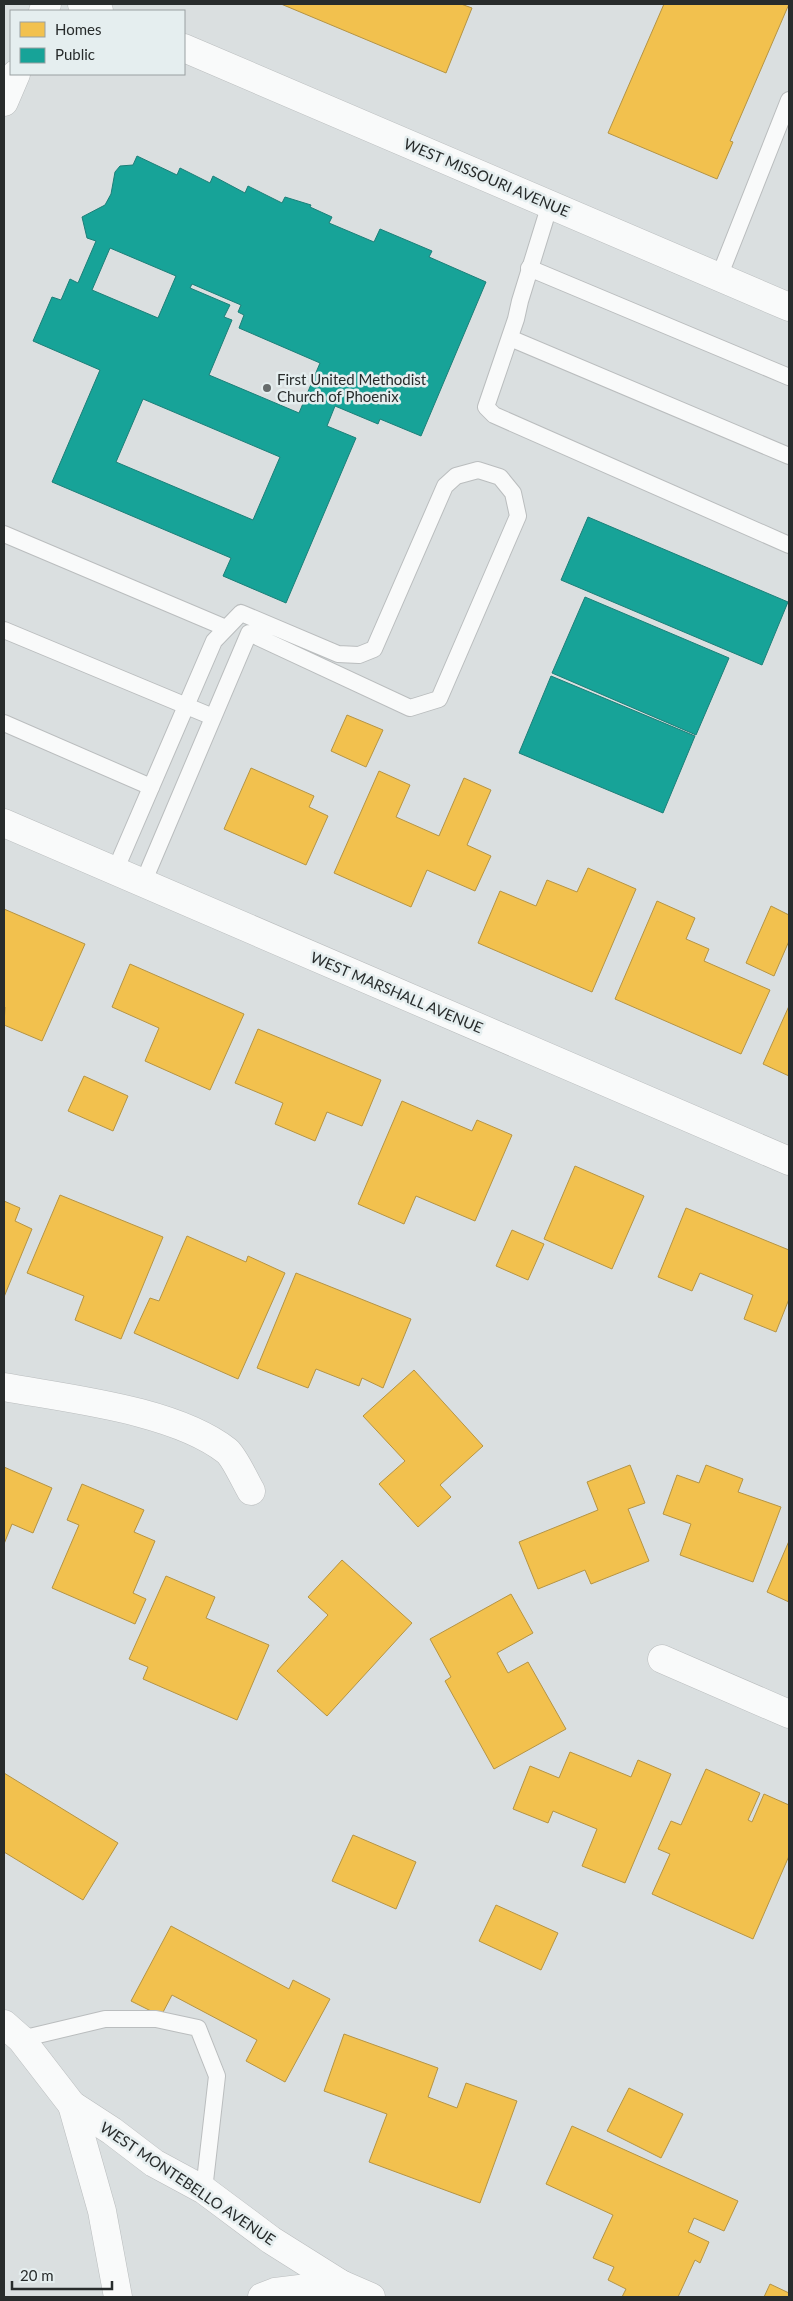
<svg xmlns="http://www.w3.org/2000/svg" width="793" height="2301" font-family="Lato,sans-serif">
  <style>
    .homes { fill: #f2c14e; stroke: #b59444 }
    .public { fill: #17a398; stroke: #1c7f78; fill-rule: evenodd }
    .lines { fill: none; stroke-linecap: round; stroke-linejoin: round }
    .service-casing { stroke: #babdbe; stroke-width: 18 }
    .minor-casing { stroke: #babdbe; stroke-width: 29 }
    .secondary-casing { stroke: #babdbe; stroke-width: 29 }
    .service { stroke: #f9fafa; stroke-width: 16 }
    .minor { stroke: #f9fafa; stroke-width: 28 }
    .secondary { stroke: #f9fafa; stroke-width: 28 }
    .poi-dot { fill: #666b6b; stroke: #e5eeef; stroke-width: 2 }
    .labels { text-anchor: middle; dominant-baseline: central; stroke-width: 5; stroke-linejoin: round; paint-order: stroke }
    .street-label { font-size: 15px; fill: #282c2c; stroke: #e5eeef }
    .poi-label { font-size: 15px; fill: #282c2c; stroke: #e5eeef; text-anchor: start }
  </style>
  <rect width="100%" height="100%" fill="#dadfe0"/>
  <g class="homes">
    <polygon points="281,4 461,4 472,8 446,73"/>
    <polygon points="664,4 789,4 730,141 733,142 717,179 608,133"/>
    <polygon points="347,715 383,730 366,767 331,751"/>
    <polygon points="251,768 314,796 309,807 328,816 306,865 224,829"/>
    <polygon points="379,771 410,785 396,817 439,836 464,778 491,790 467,845 491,856 475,891 427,870 411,907 334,873"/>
    <polygon points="588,868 636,889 592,992 478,943 500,891 536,906 547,880 577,892"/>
    <polygon points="657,901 695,918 686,939 709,949 704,961 770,990 741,1054 615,999"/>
    <polygon points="771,906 789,915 789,941 774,976 746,963"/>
    <polygon points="4,909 85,944 42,1041 4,1025 5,1007 4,1006"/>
    <polygon points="130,964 244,1014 210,1090 145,1061 159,1028 112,1007"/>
    <polygon points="789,1006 789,1076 763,1064"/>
    <polygon points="258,1029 381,1080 362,1126 327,1112 315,1141 275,1124 283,1103 235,1083"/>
    <polygon points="84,1076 128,1096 113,1131 68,1111"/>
    <polygon points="402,1101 472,1131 477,1120 512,1135 475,1221 416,1196 404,1224 358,1204"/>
    <polygon points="575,1166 644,1196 612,1269 544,1239"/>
    <polygon points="60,1195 163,1237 121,1339 75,1320 84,1296 27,1273"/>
    <polygon points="4,1201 20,1208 15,1221 32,1229 4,1297"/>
    <polygon points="686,1208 789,1250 789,1299 776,1332 744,1319 753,1295 700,1273 692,1291 658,1277"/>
    <polygon points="512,1230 544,1244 528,1280 496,1266"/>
    <polygon points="187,1236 246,1262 248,1256 285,1273 238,1379 134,1333 150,1298 159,1301"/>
    <polygon points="296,1273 411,1319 383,1388 362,1378 359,1386 316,1369 308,1388 257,1368"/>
    <polygon points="414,1370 483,1446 440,1485 451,1497 418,1527 379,1484 405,1461 363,1416"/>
    <polygon points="630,1465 645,1503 628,1509 649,1561 591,1584 585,1570 538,1589 519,1542 598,1510 587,1482"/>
    <polygon points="706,1465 743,1479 738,1492 781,1507 753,1582 680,1555 691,1524 663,1514 677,1475 699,1483"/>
    <polygon points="4,1467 52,1488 33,1533 12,1524 4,1544"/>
    <polygon points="82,1484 144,1510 134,1532 155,1541 133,1593 146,1599 135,1624 52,1588 79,1525 67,1520"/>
    <polygon points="789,1541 789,1602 767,1592"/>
    <polygon points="342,1560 412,1623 327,1716 277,1671 328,1615 308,1597"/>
    <polygon points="166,1576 215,1597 206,1618 269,1645 237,1720 143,1679 148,1667 129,1659"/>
    <polygon points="511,1594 533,1633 497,1653 508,1673 528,1662 566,1729 494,1769 445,1681 451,1677 430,1639"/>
    <polygon points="570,1752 631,1777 638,1760 671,1774 625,1883 582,1866 597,1829 553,1811 548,1823 513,1809 530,1766 559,1778"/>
    <polygon points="706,1769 760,1793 748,1820 752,1822 764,1794 789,1805 789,1856 753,1939 652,1894 670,1854 658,1849 671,1821 681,1825"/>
    <polygon points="4,1773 118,1843 83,1900 4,1852"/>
    <polygon points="353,1835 416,1862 396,1909 332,1881"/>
    <polygon points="496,1905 558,1933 541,1970 479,1941"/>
    <polygon points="171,1926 289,1989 293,1980 330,1999 285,2082 246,2061 257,2040 172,1995 161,2016 131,2001"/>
    <polygon points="344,2034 438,2068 428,2097 457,2108 466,2083 517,2101 480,2203 369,2162 387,2114 324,2091"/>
    <polygon points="629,2088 683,2114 661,2158 607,2131"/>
    <polygon points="572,2126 738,2201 724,2231 694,2218 688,2232 709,2242 700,2263 695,2260 678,2297 622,2297 626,2289 608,2280 614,2267 593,2258 613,2215 546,2184"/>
    <polygon points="770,2284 789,2293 789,2297 764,2297"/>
  </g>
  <g class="public">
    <path d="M137 156 177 175 180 168 210 183 213 176 245 193 248 186 282 203 285 197 311 205 310 207 332 217 329 223 374 242 380 229 432 251 429 257 486 282 421 436 380 419 378 424 335 406 327 426 356 438 286 603 223 576 231 558 52 482 100 370 33 341 52 297 61 300 70 279 78 283 96 241 87 238 82 217 105 205 111 194 115 172 120 166 133 165ZM110 248 176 276 158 318 92 290ZM192 284 241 305 238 312 244 315 239 328 320 363 299 413 209 375 232 320 224 317 230 305 190 288ZM143 399 280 457 253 520 116 462Z"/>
    <polygon points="588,517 788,602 762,665 561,580"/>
    <polygon points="585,597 729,658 696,735 552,673"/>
    <polygon points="551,676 695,736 663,813 519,753"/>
  </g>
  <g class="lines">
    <defs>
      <g id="service">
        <polyline points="550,204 520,301 516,319 486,407 494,415 789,545"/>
        <polyline points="529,268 789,377"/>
        <polyline points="719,277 789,100"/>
        <polyline points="510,338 789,456"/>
        <polyline points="4,534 226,628"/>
        <polyline points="4,630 213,717"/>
        <polyline points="4,723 151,787"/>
        <polyline points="115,871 214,641 241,613 338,654 359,655 374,649 445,486 456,476 478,470 500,477 513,493 518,516 439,699 410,708 249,633 143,883"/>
        <polyline points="21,2039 105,2019 156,2019 198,2028 217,2076 204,2190"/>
      </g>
      <g id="minor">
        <polyline points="4,823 789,1161"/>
        <path d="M4 1387C69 1399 175 1410 227 1451 235 1458 245 1481 251 1491"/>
        <polyline points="662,1659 789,1714"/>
        <polyline points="4,2024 21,2039 72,2105 112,2131 154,2163 204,2190 271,2240 341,2284 371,2297"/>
        <polyline points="72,2105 102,2211 118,2297"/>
        <polyline points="262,2297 275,2292 341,2284"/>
      </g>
      <g id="secondary">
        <polyline points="82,4 99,11"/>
        <polyline points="43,11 47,4"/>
        <polyline points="184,48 789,307"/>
        <polyline points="4,102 16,74"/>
      </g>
    </defs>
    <use href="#service" class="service-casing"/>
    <use href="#minor" class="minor-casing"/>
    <use href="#secondary" class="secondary-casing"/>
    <use href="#service" class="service"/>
    <use href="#minor" class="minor"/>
    <use href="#secondary" class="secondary"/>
  </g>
  <circle class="poi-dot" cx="267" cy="388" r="5"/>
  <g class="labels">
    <g class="street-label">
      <text transform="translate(487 177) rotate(23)">WEST MISSOURI AVENUE</text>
      <text transform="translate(397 992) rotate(23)">WEST MARSHALL AVENUE</text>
      <text transform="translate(188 2183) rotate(34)">WEST MONTEBELLO AVENUE</text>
    </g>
    <g class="poi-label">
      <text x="277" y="379">First United Methodist<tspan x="277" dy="17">Church of Phoenix</tspan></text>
    </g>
  </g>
  <rect width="793" height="2301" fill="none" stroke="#282c2c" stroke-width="10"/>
  <rect x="10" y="10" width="175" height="65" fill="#e5eeef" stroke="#99a0a1"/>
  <rect x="20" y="22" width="25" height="15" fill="#f2c14e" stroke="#99a0a1"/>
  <text x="55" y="35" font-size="15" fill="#282c2c">Homes</text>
  <rect x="20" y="48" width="25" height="15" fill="#17a398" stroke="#99a0a1"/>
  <text x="55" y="60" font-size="15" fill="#282c2c">Public</text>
  <path d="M12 2281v8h100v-8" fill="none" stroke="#282c2c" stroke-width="2.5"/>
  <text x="20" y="2281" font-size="15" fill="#282c2c" stroke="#e5eeef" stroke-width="4" paint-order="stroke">20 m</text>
</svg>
